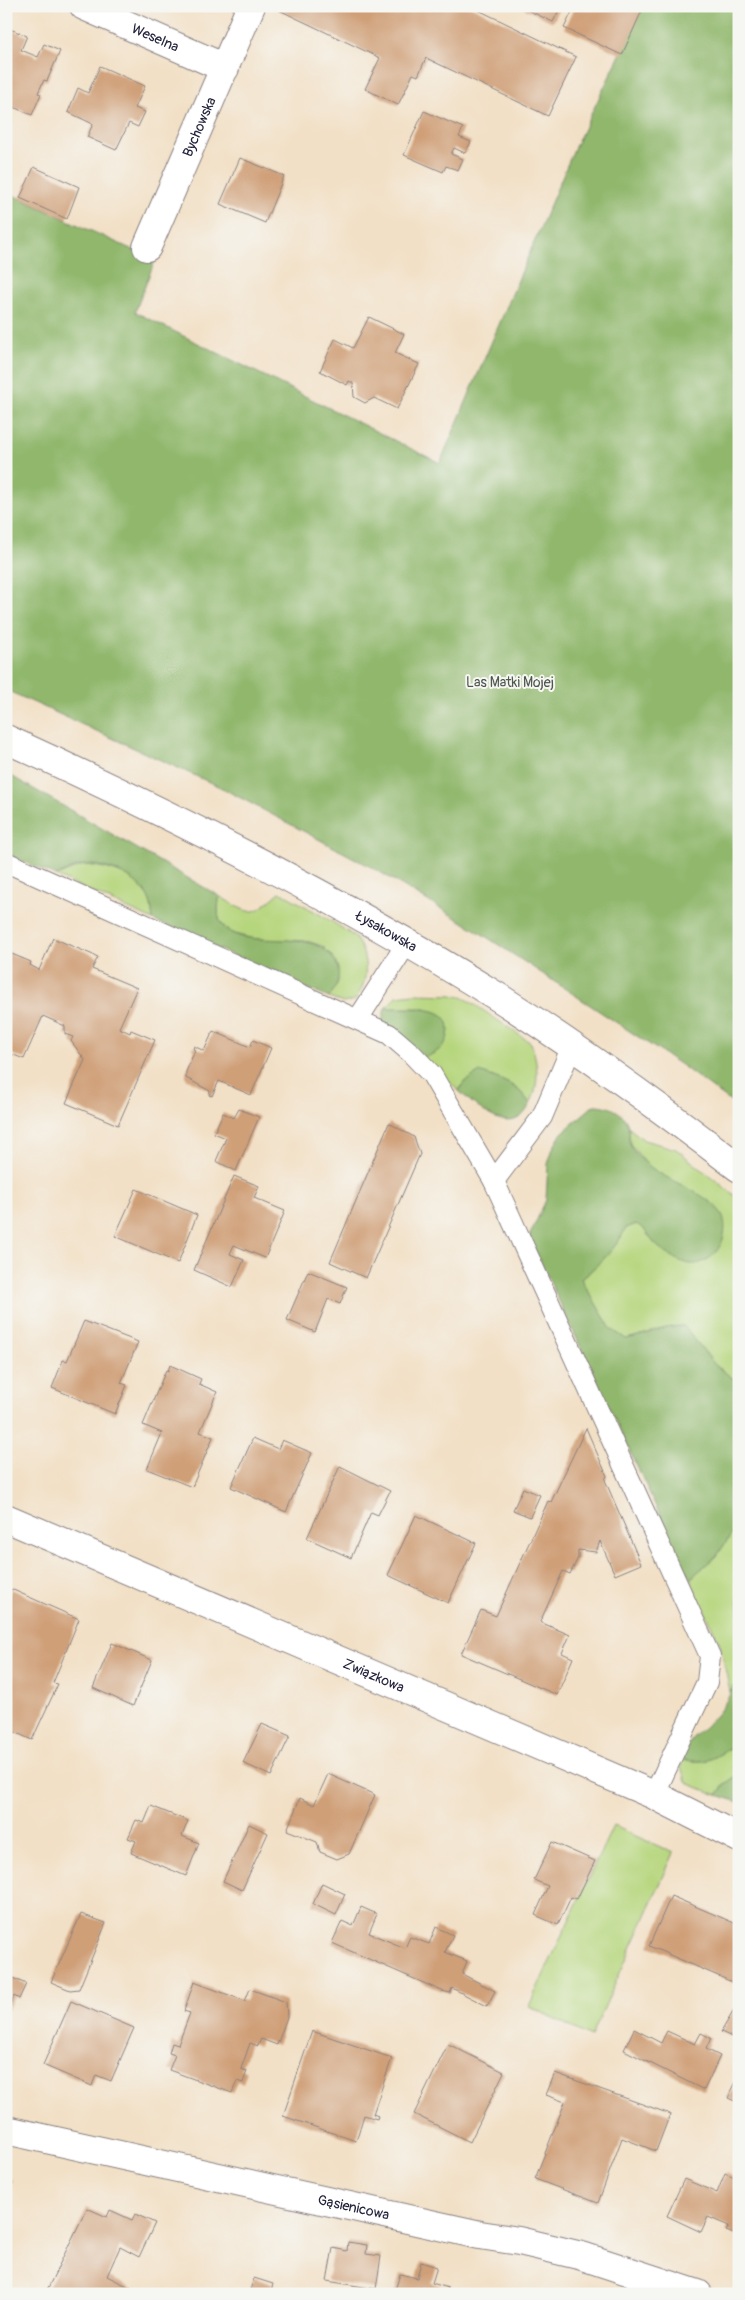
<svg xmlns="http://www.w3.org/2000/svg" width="745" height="2300" font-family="Pangolin,sans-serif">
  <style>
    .green { fill: #b6d67d; stroke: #6c7c5c }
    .forest { fill: #90b76c; stroke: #596c54 }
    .building { fill: #cf9f77 }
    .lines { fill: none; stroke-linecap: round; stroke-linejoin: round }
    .lane-casing { stroke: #8a8180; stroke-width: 22 }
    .street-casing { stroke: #8a8180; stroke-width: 30 }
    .secondary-casing { stroke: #8a8180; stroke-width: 30 }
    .lane { stroke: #fff; stroke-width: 20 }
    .street { stroke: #fff; stroke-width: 28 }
    .secondary { stroke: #fff; stroke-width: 28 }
    .labels { text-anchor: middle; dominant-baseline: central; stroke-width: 4; stroke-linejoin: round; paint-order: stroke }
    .street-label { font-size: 14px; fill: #22223b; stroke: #f6f6f2 }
    .park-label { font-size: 14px; fill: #4e584f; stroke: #f6f6f2 }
  </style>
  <rect width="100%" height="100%" fill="#f6f6f2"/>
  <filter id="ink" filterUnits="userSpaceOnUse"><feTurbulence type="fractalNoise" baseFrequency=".02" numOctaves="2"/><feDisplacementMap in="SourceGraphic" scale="10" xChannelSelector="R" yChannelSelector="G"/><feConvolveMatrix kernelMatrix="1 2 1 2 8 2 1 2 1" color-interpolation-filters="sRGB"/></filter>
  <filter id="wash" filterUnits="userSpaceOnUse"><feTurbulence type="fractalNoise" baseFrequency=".0096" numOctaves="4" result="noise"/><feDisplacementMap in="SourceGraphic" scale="20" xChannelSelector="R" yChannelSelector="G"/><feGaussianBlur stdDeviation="1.12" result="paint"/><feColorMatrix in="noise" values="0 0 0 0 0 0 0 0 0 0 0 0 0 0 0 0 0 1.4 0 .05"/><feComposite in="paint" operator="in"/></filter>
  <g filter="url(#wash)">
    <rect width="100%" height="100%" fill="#f2e0c6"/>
    <g class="green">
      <path d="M84 865C108 867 140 875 150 901 152 906 152 914 153 920L56 876Z"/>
      <path d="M280 892C294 900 350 930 356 939 369 957 369 984 354 1001L343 1003 329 998 324 947C318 945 312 942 306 941 284 939 234 944 221 923 216 915 219 905 219 896 253 916 250 918 280 892Z"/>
      <path d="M414 994 452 995 465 998 531 1043C538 1061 540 1086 530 1104 518 1084 501 1080 481 1073L464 1082 459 1091 423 1058 425 1008H385L397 996Z"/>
      <path d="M629 1128 644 1140 676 1149 739 1199V1383L715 1365 684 1326C664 1326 646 1335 626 1339L611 1329 581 1279C600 1263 615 1250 626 1228L637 1224C647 1230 647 1236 655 1243 665 1253 677 1258 689 1264L665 1177 648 1166 630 1144Z"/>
      <polygon points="739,1523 739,1678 730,1692 720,1644 690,1579 718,1554"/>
      <path d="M739 1743V1774L725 1784 717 1795 687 1783 681 1768 682 1759C710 1766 716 1755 739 1743Z"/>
      <polygon points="613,1826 674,1853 591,2037 529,2006"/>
    </g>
    <g class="forest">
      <polygon points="644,6 739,6 739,1108 681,1065 476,930 375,869 220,787 6,690 6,192 155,260 135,312 440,463 574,149"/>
      <path d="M6 773 219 896C219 905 216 915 221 923 241 956 317 921 336 963 342 976 336 987 329 998L153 920C152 914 152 906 150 901 141 878 108 864 85 865 75 866 65 872 56 876L6 854Z"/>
      <path d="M385 1008C404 1010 457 1001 448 1036 445 1049 434 1054 423 1058L382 1023Z"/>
      <path d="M480 1072C501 1080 518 1084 530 1104 513 1141 478 1108 459 1091L464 1082Z"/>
      <path d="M594 1105C610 1105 625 1112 629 1129 630 1134 628 1139 630 1144 632 1151 641 1159 647 1164 665 1181 712 1194 722 1215 732 1236 714 1266 690 1264 679 1263 662 1251 654 1243 647 1234 647 1230 636 1224L626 1228C615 1250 600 1263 581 1279L611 1329 626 1339C646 1335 664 1326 684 1326L715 1365 739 1383V1523L718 1554 690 1579 529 1237 546 1200 548 1164 553 1148 562 1133Z"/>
      <path d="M739 1678V1743C716 1755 710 1766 682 1759 686 1736 709 1727 721 1709 728 1700 732 1688 739 1678Z"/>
      <polygon points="739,1774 739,1802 717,1795 725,1784"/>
    </g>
    <g id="blocks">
      <g class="building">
        <polygon points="278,6 470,6 576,57 548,116 426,58 418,76 413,74 398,105 365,89 380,58 277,9"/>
        <polygon points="519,6 561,6 553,22"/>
        <polygon points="575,6 644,6 622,55 564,28"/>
        <polygon points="10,29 27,36 21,50 38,57 44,44 60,51 47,81 44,80 38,93 41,94 32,115 6,104 6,38"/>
        <polygon points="100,66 145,86 135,108 145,112 138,127 129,123 116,150 87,137 93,124 68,112 78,88 88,93"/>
        <polygon points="424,111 463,128 459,137 471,142 465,153 454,148 451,154 463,159 458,170 446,166 443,172 404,155"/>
        <polygon points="240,158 284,176 265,223 220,204"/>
        <polygon points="34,167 79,187 67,219 20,198"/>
        <polygon points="369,317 404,334 395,353 419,364 397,409 374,398 365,403 354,397 353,383 349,381 347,385 320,371 335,339 353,348"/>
        <polygon points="53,938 98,957 92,969 137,988 119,1028 130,1033 131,1030 155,1040 118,1125 66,1103 85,1060 71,1041 73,1037 65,1034 65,1026 43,1016 24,1059 6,1052 6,954 7,952 31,962 30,965 39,970"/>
        <polygon points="213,1031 250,1047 253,1040 271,1048 251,1095 219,1081 212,1096 209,1095 210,1091 186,1078 186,1072 195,1050 193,1049 194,1046 204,1051"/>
        <polygon points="239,1109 259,1117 236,1171 216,1161 226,1138 214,1133 223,1113 234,1118"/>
        <polygon points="389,1123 414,1137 420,1154 366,1278 330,1262"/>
        <polygon points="234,1176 259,1186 254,1198 285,1211 265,1258 234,1245 230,1254 244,1260 232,1287 194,1270"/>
        <polygon points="136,1189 197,1215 178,1263 115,1236"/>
        <polygon points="308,1271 347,1287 340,1304 328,1299 315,1332 287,1320"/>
        <polygon points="84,1321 138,1342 121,1383 127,1385 115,1414 52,1388 63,1360 67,1361"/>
        <polygon points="170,1365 201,1379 199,1384 217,1392 200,1432 213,1437 192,1487 147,1469 162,1433 143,1425 166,1370 168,1371"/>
        <polygon points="586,1428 607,1476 605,1480 641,1564 615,1575 600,1541 596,1552 578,1550 578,1558 570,1574 563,1571 540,1622 570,1635 562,1653 573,1658 557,1695 461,1654 481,1610 496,1616 548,1501 551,1502"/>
        <polygon points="253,1438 278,1449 282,1440 312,1453 286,1512 231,1487"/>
        <polygon points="340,1466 390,1491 378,1515 371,1512 351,1558 307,1538"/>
        <polygon points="523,1488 540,1495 530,1517 513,1510"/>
        <polygon points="416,1515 476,1543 448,1603 388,1575"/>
        <polygon points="11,1589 79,1619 53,1683 58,1684 32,1740 6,1728 6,1601"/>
        <polygon points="112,1643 152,1660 133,1706 93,1688"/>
        <polygon points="262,1724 290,1736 271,1776 243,1763"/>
        <polygon points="328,1774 375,1795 349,1854 337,1859 320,1852 317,1842 287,1830 300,1798 314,1805"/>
        <polygon points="151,1806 188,1821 182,1836 199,1843 186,1876 131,1853 136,1841 128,1838 136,1820 144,1823"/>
        <polygon points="249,1824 268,1833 242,1890 223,1881"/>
        <polygon points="552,1842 595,1861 577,1899 571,1897 558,1925 535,1915 548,1886 534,1880"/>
        <polygon points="322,1883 345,1894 336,1915 313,1904"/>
        <polygon points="671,1896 739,1925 739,1985 649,1946"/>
        <polygon points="361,1907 377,1914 369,1933 405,1948 410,1937 429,1944 436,1927 453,1935 445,1952 467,1961 462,1974 495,1991 487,2006 452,1988 450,1993 442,1991 332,1943 342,1921 353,1926"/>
        <polygon points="81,1914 106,1923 79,1989 70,1990 51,1982"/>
        <polygon points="6,1975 26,1984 19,1999 14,1996 6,2014"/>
        <polygon points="194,1982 245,2001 250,1989 286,2002 287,2017 277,2045 261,2039 258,2046 250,2043 241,2069 247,2071 243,2083 237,2081 232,2093 169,2070 175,2055 169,2053 172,2043 178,2045 190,2013 184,2011"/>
        <polygon points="71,2001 134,2028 111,2081 96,2075 92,2086 43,2065"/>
        <polygon points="736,2007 739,2008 739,2035 736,2039 721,2032"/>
        <polygon points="634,2029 661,2043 667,2031 695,2044 701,2033 711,2038 706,2049 720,2056 704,2090 624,2050"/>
        <polygon points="312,2031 392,2058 373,2114 378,2116 377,2119 364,2115 356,2141 283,2116"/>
        <polygon points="448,2044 504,2072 470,2142 414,2114"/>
        <polygon points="555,2073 670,2114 656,2151 622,2138 598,2203 535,2179 565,2102 546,2095"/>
        <polygon points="739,2076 739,2103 728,2098"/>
        <polygon points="725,2173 739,2179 739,2236 726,2231 729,2226 708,2217 701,2232 667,2216 684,2179 717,2193"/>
        <polygon points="6,2178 12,2180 6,2194"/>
        <polygon points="87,2208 107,2217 110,2210 132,2220 135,2214 155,2223 139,2257 120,2247 107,2276 143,2294 45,2294"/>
        <polygon points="348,2242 367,2245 366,2254 381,2256 376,2289 327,2281 333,2248 347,2251"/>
        <polygon points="421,2262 437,2267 432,2283 448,2288 446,2294 394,2294 400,2274 417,2278"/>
        <polygon points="254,2278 273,2284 270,2294 249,2294"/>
      </g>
    </g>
  </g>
  <g filter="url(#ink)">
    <use href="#blocks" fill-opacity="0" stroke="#8a8180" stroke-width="1"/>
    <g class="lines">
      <defs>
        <g id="lane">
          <polyline points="6,862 389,1034 411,1053 432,1075 494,1181 710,1656 707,1682 654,1795"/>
          <polyline points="358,1019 407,943"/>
          <polyline points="494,1181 542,1117 572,1046"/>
        </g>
        <g id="street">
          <path id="s1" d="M84 6 225 68"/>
          <path id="s2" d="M147 247 251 6"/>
          <path id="s3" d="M6 1518 654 1795 739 1838"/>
          <path id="s4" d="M6 2130 480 2235 519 2241 582 2256 698 2294"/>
        </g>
        <g id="secondary">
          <path id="s5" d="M6 739C175 816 340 899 498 997 581 1050 661 1108 739 1168"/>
        </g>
      </defs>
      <use href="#lane" class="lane-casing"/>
      <use href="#street" class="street-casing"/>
      <use href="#secondary" class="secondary-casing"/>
      <use href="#lane" class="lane"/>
      <use href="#street" class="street"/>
      <use href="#secondary" class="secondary"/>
    </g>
  </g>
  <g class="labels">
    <g class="street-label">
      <text stroke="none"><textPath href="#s1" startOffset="78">Weselna</textPath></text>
      <text stroke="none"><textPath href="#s2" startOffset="131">Bychowska</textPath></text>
      <text stroke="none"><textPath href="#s5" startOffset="426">Łysakowska</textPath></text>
      <text stroke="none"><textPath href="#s3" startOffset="400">Związkowa</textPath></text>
      <text stroke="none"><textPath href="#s4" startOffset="356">Gąsienicowa</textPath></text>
    </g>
    <g class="park-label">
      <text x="510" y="682">Las Matki Mojej</text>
    </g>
  </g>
  <rect width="745" height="2300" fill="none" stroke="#f6f6f2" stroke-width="25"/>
</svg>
